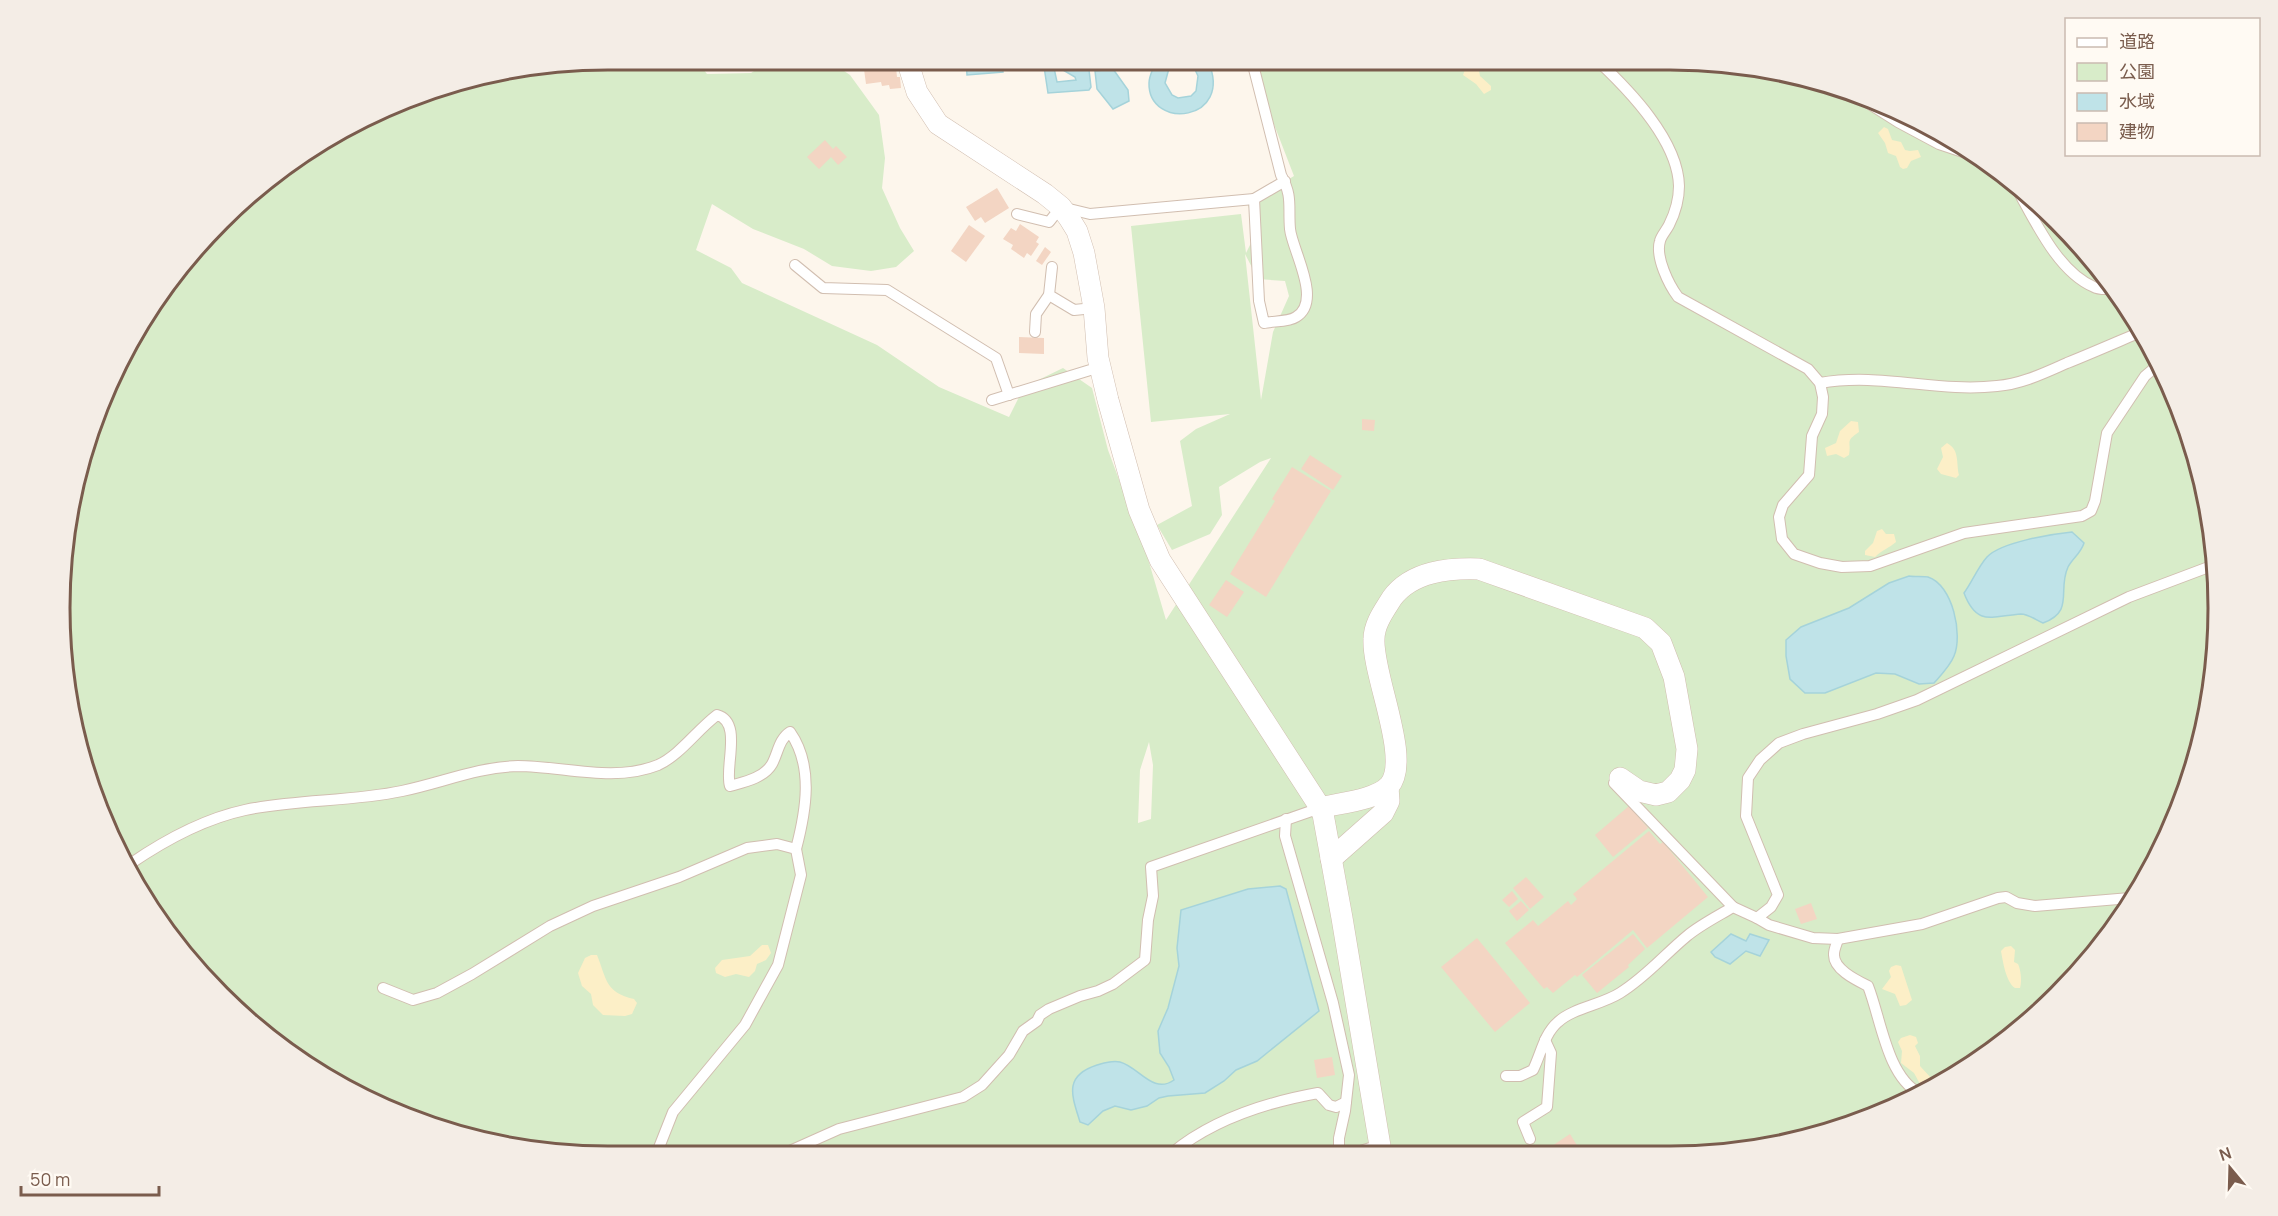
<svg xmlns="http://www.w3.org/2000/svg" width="2278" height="1216" font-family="Manrope,'Noto Sans JP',sans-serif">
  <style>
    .green { fill: #d8ecc9; fill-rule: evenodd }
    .sand { fill: #fcefc7 }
    .water { fill: #bfe3e8; stroke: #a5d3da; stroke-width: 1.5; fill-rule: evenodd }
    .building { fill: #f3d5c3 }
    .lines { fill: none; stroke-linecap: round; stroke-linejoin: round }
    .lane-casing { stroke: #d1beb0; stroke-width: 12 }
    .street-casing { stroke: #d1beb0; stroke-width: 22 }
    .lane { stroke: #fff; stroke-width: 10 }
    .street { stroke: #fff; stroke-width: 21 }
    .rim { fill: none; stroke: #7a5c4d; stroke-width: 3 }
  </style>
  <rect width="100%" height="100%" fill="#fdf6ec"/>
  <path class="green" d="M608 60H696L707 74 751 73 771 60H828L850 75 879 115 885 158 882 188 900 228 914 251 896 267 871 271 832 266 804 249 753 229 712 204 696 250 731 268 742 283 877 345 939 387 1009 417 1024 387 1063 368 1092 388 1108 450 1146 552 1166 620 1271 458 1260 462 1219 487 1222 515 1210 534 1172 550 1157 525 1192 506 1180 441 1196 429 1230 414 1151 422 1131 226 1241 214 1246 253 1255 235 1248 204 1294 176 1258 83 1243 61H1705L1812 79 1913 117 2004 173 2082 247 2145 334 2189 432 2213 537 2217 644 2199 750 2161 851 2082 970 1975 1063 1879 1114 1742 1151 573 1155 467 1137 365 1099 275 1043 196 970 102 818 61 644 79 466 152 304 274 173 432 89ZM1245 254 1258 279 1285 281 1289 296 1273 332 1261 400ZM1149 742 1153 765 1151 819 1138 823 1140 770Z"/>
  <g class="sand">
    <polygon points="1473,65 1479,71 1480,76 1491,86 1491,90 1484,94 1476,84 1463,75 1466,67"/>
    <polygon points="1884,127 1888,129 1892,140 1901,142 1905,150 1910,151 1918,150 1921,157 1911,161 1907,168 1903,169 1900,167 1896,156 1888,153 1885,143 1878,133"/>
    <path d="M1851 421 1858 422 1859 432C1844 442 1852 441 1849 455L1844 458 1836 454 1827 456 1825 448 1836 443 1840 431Z"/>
    <path d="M1947 443C1960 450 1956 463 1959 475L1956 478 1941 474 1937 469 1943 457 1941 448Z"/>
    <path d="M1882 529 1886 534H1894L1896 542C1889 548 1882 550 1875 557L1865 555V551L1873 543 1877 531Z"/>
    <polygon points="762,945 768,945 771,953 766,960 757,964 755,971 749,977 736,974 725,977 716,973 715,968 722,960 750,956"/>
    <path d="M2011 946 2015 950 2014 962 2018 964C2021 970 2022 982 2020 988H2015C2006 982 2003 962 2001 951L2005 947Z"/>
    <path d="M591 955H597C607 980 605 992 634 999L637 1003 632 1014 625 1016 603 1015 593 1005 591 994 582 986 578 973 585 958Z"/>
    <polygon points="1896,965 1901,966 1912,1000 1906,1005 1900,1006 1895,994 1882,989 1891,977 1889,971 1891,967"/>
    <polygon points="1910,1035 1916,1037 1918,1043 1915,1046 1920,1056 1920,1066 1932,1079 1931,1084 1926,1087 1920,1084 1914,1073 1901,1063 1902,1051 1898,1042 1901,1038"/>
  </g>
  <g class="water">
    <polygon points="966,60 1002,60 1003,72 967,75"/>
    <path d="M1043 60H1066L1079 68 1089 70 1091 87 1089 90 1048 93ZM1058 67 1075 77 1076 80 1057 82 1054 68Z"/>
    <path d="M1156 61H1171L1165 83 1172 95 1178 98 1191 96 1196 91 1198 76 1191 61H1208C1235 122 1148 131 1149 83 1149 75 1154 68 1156 61Z"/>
    <polygon points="1113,69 1128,90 1129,101 1113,109 1097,89 1095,71"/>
    <path d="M2072 532 2084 543C2081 553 2073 558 2068 567 2057 591 2075 611 2043 623 2036 620 2028 614 2021 614 1992 616 1977 627 1964 593 1972 582 1978 567 1987 557 2001 542 2052 534 2072 532Z"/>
    <path d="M1909 576C1915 577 1923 576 1928 577 1953 585 1963 635 1954 656 1950 666 1941 675 1934 683L1919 684 1895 674 1876 673 1825 693H1805L1790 679 1786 656V640L1801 627 1849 608 1889 583Z"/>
    <path d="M1280 886 1286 889 1319 1011 1257 1061 1236 1070 1224 1081 1205 1093 1168 1096 1159 1098 1147 1106 1131 1110 1115 1106 1103 1111 1088 1125 1080 1122C1072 1096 1063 1076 1097 1065 1104 1063 1112 1060 1120 1062 1139 1067 1153 1095 1174 1080L1169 1067 1160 1053 1158 1031 1168 1008 1179 966 1177 948 1181 910 1248 889Z"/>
    <polygon points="1731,934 1746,941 1750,934 1769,940 1760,956 1746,951 1730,964 1715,957 1711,952"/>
  </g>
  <g class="building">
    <polygon points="891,60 892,68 896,67 897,77 900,77 901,88 890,89 889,85 882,86 881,82 866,84 863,62"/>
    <polygon points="825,140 833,149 836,146 847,157 838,165 831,157 819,169 807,157"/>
    <polygon points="997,188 1009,208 985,223 981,217 975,221 966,207"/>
    <polygon points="1020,224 1039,237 1036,242 1039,244 1031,256 1027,253 1024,258 1011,249 1013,245 1003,239 1011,228 1016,231"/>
    <polygon points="969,225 985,236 966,262 951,251"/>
    <polygon points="1045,247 1051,252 1042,265 1036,261"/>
    <polygon points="1019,337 1044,338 1044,354 1019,353"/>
    <polygon points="1362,419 1375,420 1374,431 1362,430"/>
    <polygon points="1310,455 1342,476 1333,490 1301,469"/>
    <polygon points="1292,467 1331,491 1266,597 1230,574 1275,501 1272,499"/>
    <polygon points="1226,580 1244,592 1227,617 1209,605"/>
    <polygon points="1629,806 1648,828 1613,857 1595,835"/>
    <polygon points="1649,831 1660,844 1663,842 1708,897 1647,948 1633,930 1577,977 1575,975 1553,993 1547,987 1544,989 1505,943 1533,920 1538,926 1568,901 1571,905 1577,899 1573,894"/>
    <polygon points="1526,877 1544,897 1530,909 1513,888"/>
    <polygon points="1512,891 1518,899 1509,907 1502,900"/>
    <polygon points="1521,901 1529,910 1517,921 1509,911"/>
    <polygon points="1811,903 1817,919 1801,924 1795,909"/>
    <polygon points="1633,934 1645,949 1628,965 1629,967 1597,993 1582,975"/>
    <polygon points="1477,938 1530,1003 1495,1032 1441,967"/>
    <polygon points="1332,1057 1335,1075 1317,1078 1314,1060"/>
    <polygon points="1570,1134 1581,1152 1543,1152"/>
  </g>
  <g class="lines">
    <defs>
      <g id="lane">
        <path d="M1252 61 1281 175C1293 197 1288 206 1290 229 1292 250 1323 301 1296 317 1289 322 1273 321 1264 323L1259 301 1254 199 1285 181"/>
        <path d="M1598 61C1629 90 1678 140 1679 186 1679 200 1675 213 1669 225 1666 231 1661 236 1660 241 1655 257 1669 285 1678 297L1808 369 1820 383 1823 397 1822 414 1812 436 1809 475 1783 505 1779 517 1782 539 1794 554 1820 563 1842 567 1870 566 1964 533 2082 516 2091 511 2095 501 2107 433 2145 376 2158 365"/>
        <polyline points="1857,96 1898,122 1939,144 1975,156"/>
        <path d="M2013 182C2033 216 2056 271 2094 287 2099 290 2106 289 2112 289"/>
        <polyline points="1017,214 1049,222 1061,207 1090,214 1254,199"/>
        <polyline points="795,265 823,288 887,290 996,358 1009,395"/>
        <polyline points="1052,267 1049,295 1074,310 1094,308"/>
        <polyline points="1035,332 1036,314 1049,295"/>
        <path d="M1820 383C1881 372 1937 393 1997 386 2022 384 2044 373 2067 363 2092 353 2117 342 2143 331"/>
        <polyline points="992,400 1100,367"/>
        <polyline points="1614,783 1733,907"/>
        <polyline points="1286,819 1285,836 1333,1003 1349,1075 1345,1111 1339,1138 1339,1150"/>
        <path d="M130 864C165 840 203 819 245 810 297 799 350 802 402 791 441 783 478 767 518 766 563 766 613 783 658 765 680 755 697 730 717 715 743 722 724 768 730 786 744 782 764 778 772 764 778 753 779 739 790 732 814 766 806 811 796 849"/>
        <polyline points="2130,898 2035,906 2017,903 2006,897 1998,898 1922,924 1838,939 1813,938 1769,925 1757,918 1771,907 1778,895 1746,816 1748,778 1760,760 1779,743 1803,734 1877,714 1917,700 2129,597 2214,565"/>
        <path d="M1838 939C1837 943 1834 949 1834 954 1833 969 1856 980 1868 986 1881 1019 1887 1076 1919 1093"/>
        <polyline points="383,988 413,1000 437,993 472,974 550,926 593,906 679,877 747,848 777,844 796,849 801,875 778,965 745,1025 673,1112 656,1155"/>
        <path d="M1506 1076H1520L1533 1070C1541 1054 1544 1034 1558 1022 1573 1008 1601 1005 1620 993 1646 977 1664 955 1687 936 1700 925 1718 916 1733 907L1757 918"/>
        <polyline points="1530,1139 1523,1122 1547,1107 1551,1053 1545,1040"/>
        <polyline points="1357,1152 1380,1145"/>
        <path d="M1172 1153C1212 1120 1268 1102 1318 1093L1329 1105 1336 1107 1346 1102"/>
        <polyline points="783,1154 839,1129 963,1097 982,1085 1009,1055 1023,1031 1037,1021 1040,1015 1049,1009 1080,996 1098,991 1113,984 1145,960 1148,920 1153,896 1151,867 1320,808"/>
      </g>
      <g id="street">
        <polyline points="907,60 917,92 938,124 1045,194 1061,207 1069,218 1077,231 1084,253 1094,308 1098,358 1108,400 1139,510 1160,560 1316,801 1323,814 1342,918 1381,1152"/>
        <path d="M1320 808C1339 803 1376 800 1389 786 1412 760 1372 675 1374 639 1374 624 1384 611 1392 598 1412 571 1449 568 1479 569L1645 628 1661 643 1674 677 1687 749 1685 770 1680 780 1668 792 1656 795 1639 791 1620 778"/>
        <polyline points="1331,859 1383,813 1389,801 1388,787"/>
      </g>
    </defs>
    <use href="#lane" class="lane-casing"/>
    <use href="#street" class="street-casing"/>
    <use href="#lane" class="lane"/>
    <use href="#street" class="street"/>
  </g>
  <path d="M0 0H2278V1216H0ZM608 70H1670A538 538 0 0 1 2208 608V608A538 538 0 0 1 1670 1146H608A538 538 0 0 1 70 608V608A538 538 0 0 1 608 70Z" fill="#f4ede6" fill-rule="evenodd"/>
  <path class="rim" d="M608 70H1670A538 538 0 0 1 2208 608V608A538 538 0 0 1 1670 1146H608A538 538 0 0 1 70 608V608A538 538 0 0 1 608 70Z"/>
  <rect x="2065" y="18" width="195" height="138" fill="#fffaf3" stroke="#cabbb1" stroke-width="1.5"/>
  <rect x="2077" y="38" width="30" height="9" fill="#ffffff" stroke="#cabbb1" stroke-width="1.5"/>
  <text x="2119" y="48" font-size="18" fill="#7a5c4d">道路</text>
  <rect x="2077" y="63" width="30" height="18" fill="#d8ecc9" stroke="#cabbb1" stroke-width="1.5"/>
  <text x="2119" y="78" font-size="18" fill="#7a5c4d">公園</text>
  <rect x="2077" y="93" width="30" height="18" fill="#bfe3e8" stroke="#cabbb1" stroke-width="1.5"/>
  <text x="2119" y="108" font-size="18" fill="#7a5c4d">水域</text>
  <rect x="2077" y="123" width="30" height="18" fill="#f3d5c3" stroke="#cabbb1" stroke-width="1.5"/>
  <text x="2119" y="138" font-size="18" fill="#7a5c4d">建物</text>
  <g transform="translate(2230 1168) rotate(341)" stroke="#fffaf3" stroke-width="4.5" paint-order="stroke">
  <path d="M0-4.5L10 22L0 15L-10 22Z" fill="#7a5c4d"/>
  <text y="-9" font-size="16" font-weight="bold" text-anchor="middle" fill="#7a5c4d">N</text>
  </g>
  <path d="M21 1186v9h138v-9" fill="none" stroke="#7a5c4d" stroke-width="3"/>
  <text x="30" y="1186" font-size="18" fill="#7a5c4d" stroke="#fffaf3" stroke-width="4.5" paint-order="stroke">50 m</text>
</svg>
